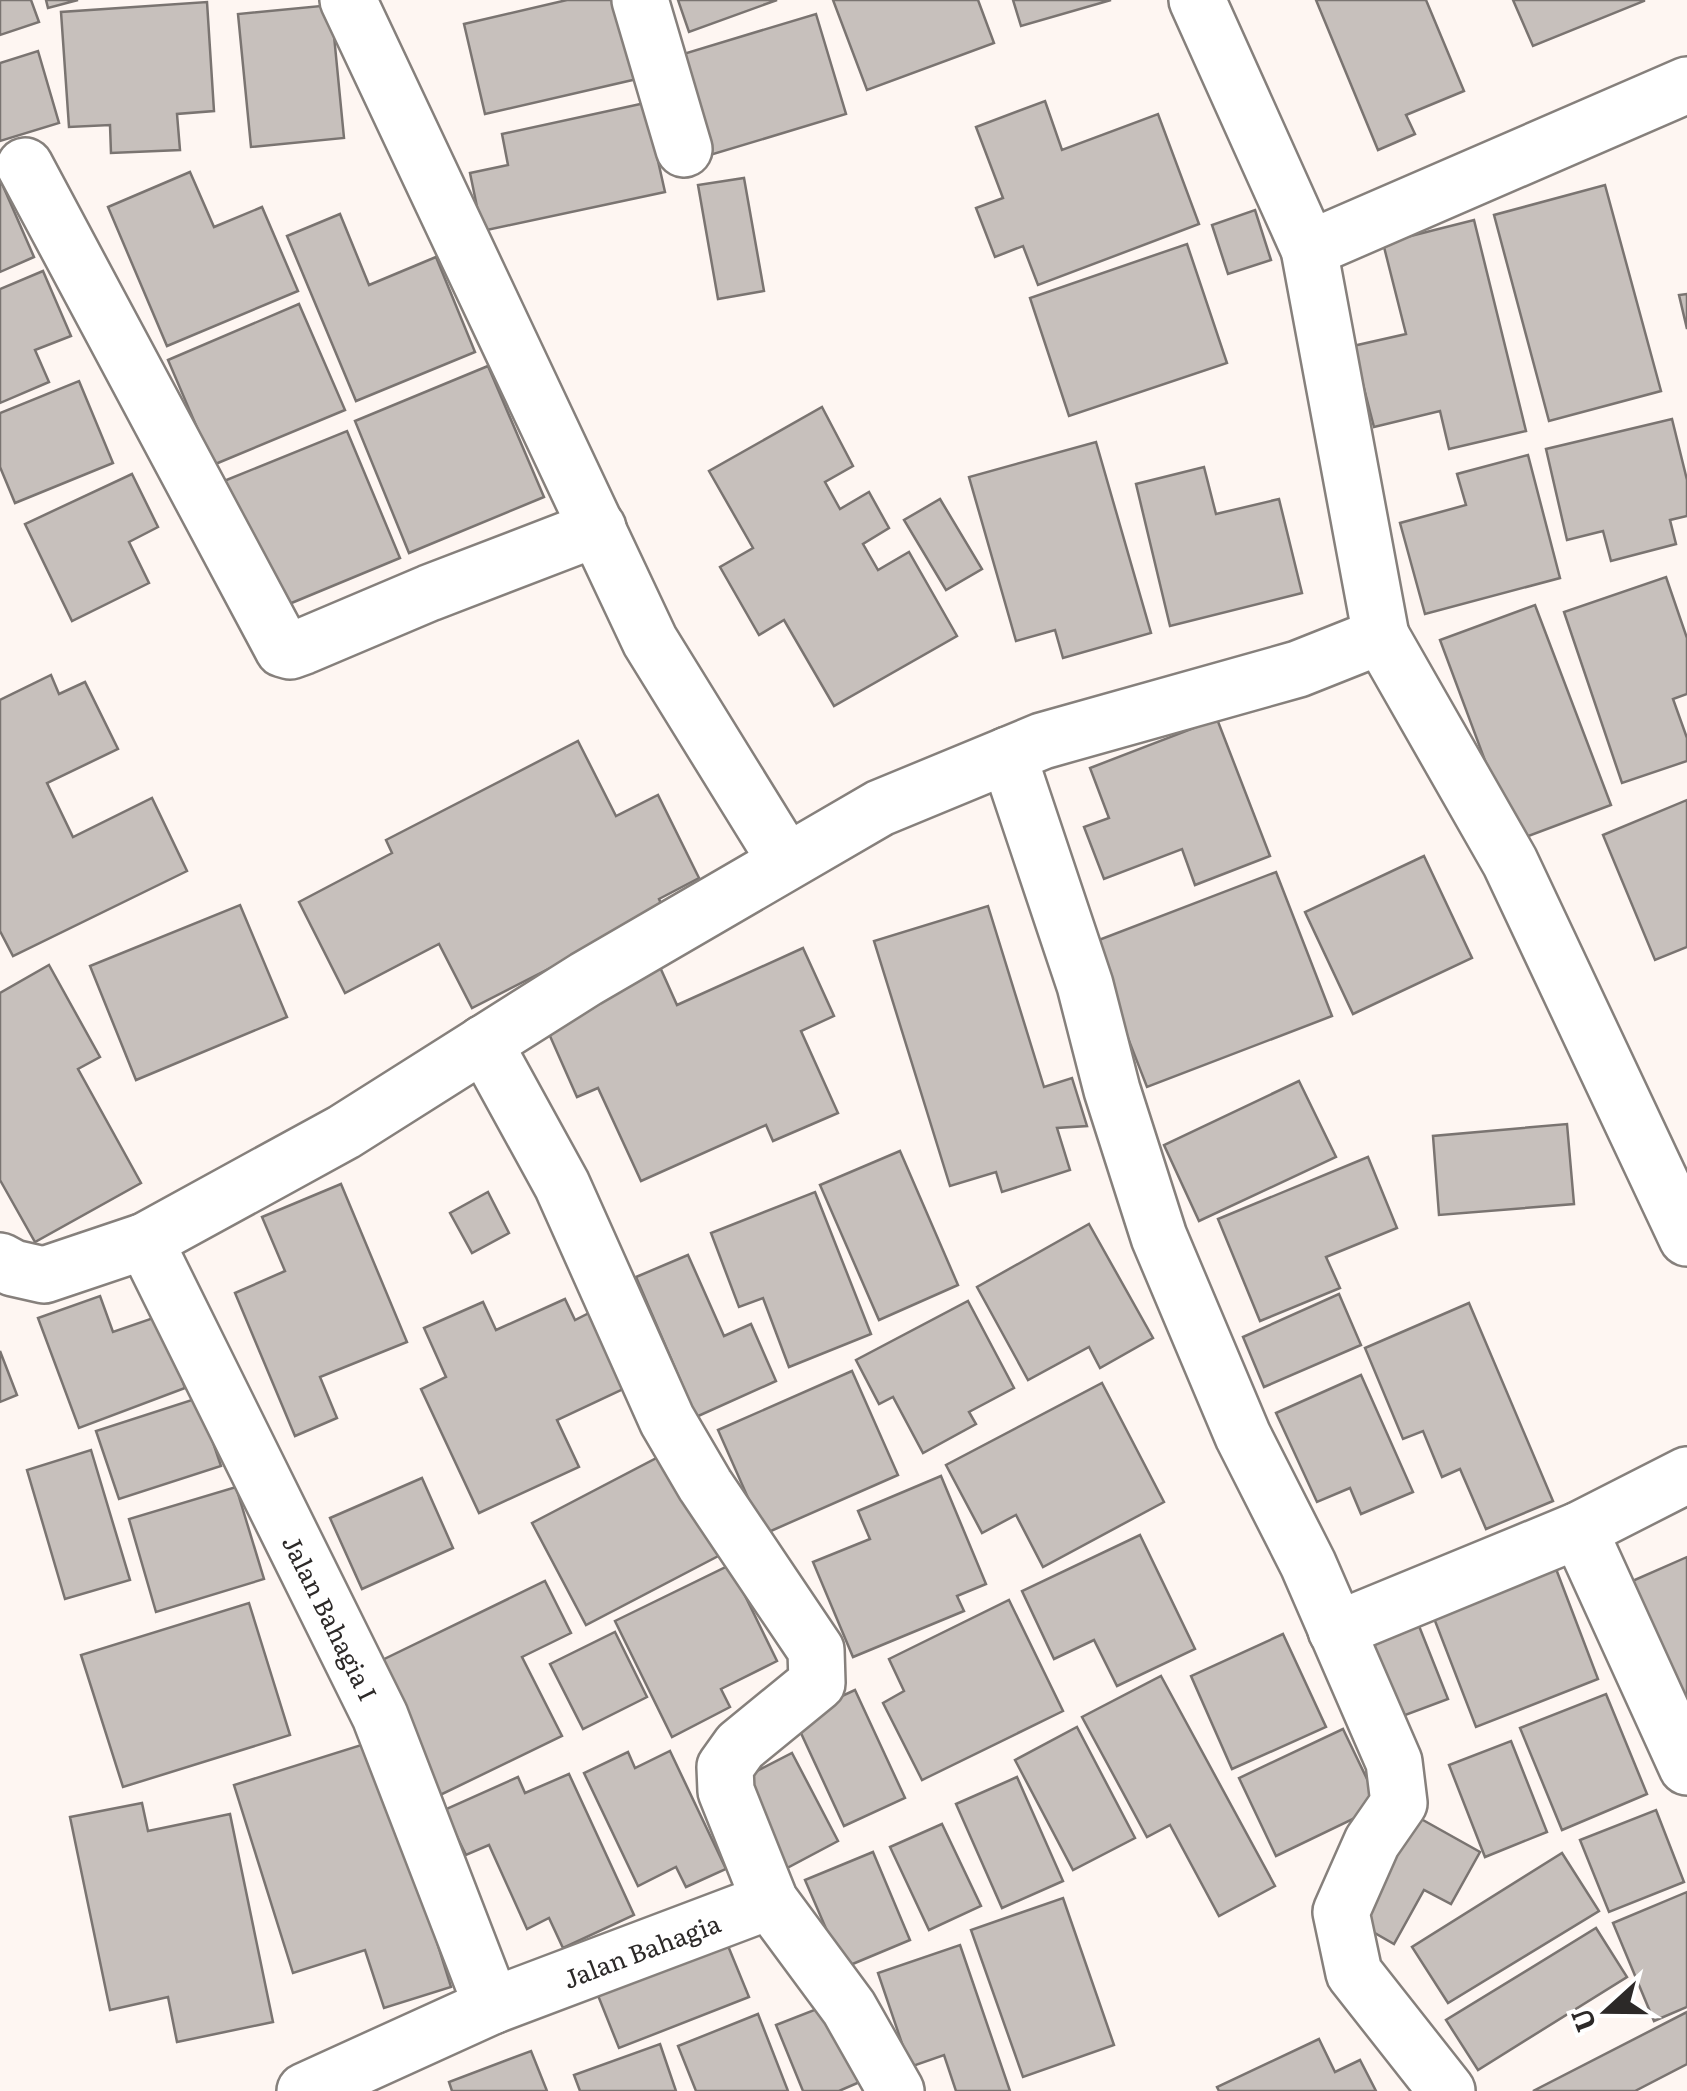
<svg xmlns="http://www.w3.org/2000/svg" width="1687" height="2091" font-family="Literata,serif">
  <style>
    .building { fill: #c7c0bc; stroke: #7a7471; stroke-width: 2.5 }
    .lines { fill: none; stroke-linecap: round; stroke-linejoin: round }
    .street-casing { stroke: #86807c; stroke-width: 60 }
    .street { stroke: #fff; stroke-width: 55 }
    .labels { text-anchor: middle; dominant-baseline: central; stroke-width: 8; stroke-linejoin: round; paint-order: stroke }
    .street-label { font-size: 25px; fill: #2c2928; stroke: #fff }
  </style>
  <rect width="100%" height="100%" fill="#fef6f2"/>
  <g class="building">
    <polygon points="0,0 31,0 39,22 0,35"/>
    <polygon points="46,0 78,0 48,8"/>
    <polygon points="567,0 632,0 650,76 485,114 464,24"/>
    <polygon points="678,0 777,0 689,32"/>
    <polygon points="833,0 978,0 994,43 867,90"/>
    <polygon points="1013,0 1111,0 1021,26"/>
    <polygon points="1316,0 1426,0 1464,91 1406,115 1415,134 1378,150"/>
    <polygon points="1513,0 1644,0 1644,1 1533,46"/>
    <polygon points="207,2 214,111 177,114 180,150 111,153 110,125 69,127 61,12"/>
    <polygon points="331,5 344,138 251,147 238,14"/>
    <polygon points="816,14 846,114 710,155 680,55"/>
    <polygon points="38,51 59,123 0,141 0,63"/>
    <polygon points="1045,101 1062,150 1158,114 1199,224 1038,285 1023,246 995,257 976,208 1003,198 976,127"/>
    <polygon points="645,103 665,192 482,231 470,173 508,165 502,134"/>
    <polygon points="190,172 214,227 262,207 298,291 167,346 108,207"/>
    <polygon points="744,178 764,291 718,299 698,185"/>
    <polygon points="0,179 34,257 0,272"/>
    <polygon points="1605,185 1661,391 1549,421 1494,215"/>
    <polygon points="1255,210 1271,260 1228,274 1212,225"/>
    <polygon points="340,214 369,285 436,257 475,352 356,401 287,236"/>
    <polygon points="1474,220 1526,431 1449,449 1440,411 1374,427 1353,346 1406,334 1383,243"/>
    <polygon points="1187,244 1227,363 1069,416 1030,298"/>
    <polygon points="43,271 71,336 35,350 49,382 0,403 0,289"/>
    <polygon points="1687,294 1687,329 1679,295"/>
    <polygon points="299,304 345,410 213,465 168,360"/>
    <polygon points="488,366 544,497 409,553 355,421"/>
    <polygon points="79,381 113,463 15,503 0,467 0,413"/>
    <polygon points="822,407 853,466 825,482 840,509 869,492 889,528 863,544 878,570 909,552 957,636 834,706 784,620 759,635 720,567 753,548 709,471"/>
    <polygon points="1672,419 1687,480 1687,516 1670,520 1676,544 1611,561 1603,531 1567,540 1546,449"/>
    <polygon points="347,431 400,558 277,609 224,481"/>
    <polygon points="1096,442 1151,633 1063,658 1055,630 1016,641 969,477"/>
    <polygon points="1528,455 1560,578 1425,614 1400,523 1466,505 1457,474"/>
    <polygon points="1204,467 1216,514 1279,499 1302,593 1170,626 1136,484"/>
    <polygon points="132,474 158,527 129,542 149,583 72,621 25,524"/>
    <polygon points="940,499 982,569 946,590 904,520"/>
    <polygon points="1666,577 1687,638 1687,694 1673,699 1687,738 1687,761 1622,783 1564,612"/>
    <polygon points="1535,605 1611,805 1515,841 1440,640"/>
    <polygon points="51,675 59,694 85,682 118,749 47,783 73,837 152,798 187,871 13,956 0,931 0,700"/>
    <polygon points="1217,719 1270,856 1195,885 1182,849 1104,879 1084,827 1109,818 1090,768"/>
    <polygon points="578,741 616,816 658,795 699,878 659,899 664,910 472,1008 439,944 345,993 299,902 392,853 386,840"/>
    <polygon points="1687,800 1687,947 1655,960 1603,835"/>
    <polygon points="1424,856 1472,958 1353,1014 1305,912"/>
    <polygon points="1276,872 1332,1016 1147,1087 1091,943"/>
    <polygon points="240,905 287,1017 136,1080 90,966"/>
    <polygon points="988,906 1044,1087 1072,1078 1087,1126 1057,1128 1070,1170 1002,1192 996,1172 950,1186 874,941"/>
    <polygon points="803,948 834,1016 801,1031 838,1113 773,1141 766,1125 641,1181 598,1088 577,1097 542,1018 659,965 677,1005"/>
    <polygon points="49,965 100,1057 78,1069 141,1183 35,1242 0,1180 0,993"/>
    <polygon points="1299,1081 1336,1157 1199,1221 1164,1145"/>
    <polygon points="1567,1124 1574,1204 1439,1215 1433,1136"/>
    <polygon points="900,1151 958,1285 879,1320 820,1185"/>
    <polygon points="1368,1157 1397,1228 1326,1257 1340,1288 1260,1321 1218,1219"/>
    <polygon points="341,1184 407,1342 320,1377 337,1418 295,1436 235,1293 285,1271 262,1217"/>
    <polygon points="488,1192 509,1233 472,1253 450,1213"/>
    <polygon points="815,1192 871,1334 789,1367 763,1298 739,1307 711,1233"/>
    <polygon points="1089,1224 1153,1338 1100,1368 1089,1347 1028,1380 977,1287"/>
    <polygon points="688,1255 724,1336 751,1324 776,1381 696,1417 636,1277"/>
    <polygon points="1339,1294 1361,1345 1264,1387 1243,1337"/>
    <polygon points="100,1296 113,1332 159,1316 185,1388 79,1428 38,1318"/>
    <polygon points="565,1299 575,1320 597,1309 632,1385 557,1420 579,1467 479,1513 421,1389 446,1377 424,1328 483,1302 496,1330"/>
    <polygon points="968,1301 1014,1388 969,1412 976,1424 923,1453 893,1397 879,1404 856,1360"/>
    <polygon points="1469,1303 1553,1501 1486,1529 1460,1469 1442,1477 1423,1431 1403,1439 1365,1348"/>
    <polygon points="0,1351 17,1395 0,1402"/>
    <polygon points="852,1371 898,1475 764,1534 718,1430"/>
    <polygon points="1361,1375 1413,1492 1361,1514 1350,1488 1317,1502 1276,1413"/>
    <polygon points="1102,1383 1164,1502 1043,1567 1016,1515 982,1533 946,1465"/>
    <polygon points="198,1398 221,1466 119,1499 96,1431"/>
    <polygon points="91,1450 130,1580 65,1599 27,1470"/>
    <polygon points="670,1451 724,1553 586,1625 532,1523"/>
    <polygon points="941,1476 986,1584 957,1596 964,1611 853,1657 813,1562 870,1539 858,1511"/>
    <polygon points="422,1478 453,1548 362,1589 330,1518"/>
    <polygon points="236,1487 264,1579 156,1612 129,1519"/>
    <polygon points="1140,1535 1195,1649 1117,1686 1094,1640 1054,1659 1022,1591"/>
    <polygon points="1687,1557 1687,1697 1672,1704 1621,1586"/>
    <polygon points="1553,1561 1598,1679 1476,1727 1430,1608"/>
    <polygon points="730,1565 777,1661 721,1689 730,1707 672,1737 615,1621"/>
    <polygon points="545,1581 571,1633 522,1657 562,1736 438,1796 374,1664"/>
    <polygon points="1009,1600 1063,1711 922,1780 883,1703 904,1691 889,1659"/>
    <polygon points="249,1603 290,1735 123,1787 81,1655"/>
    <polygon points="1419,1626 1448,1699 1392,1720 1364,1649"/>
    <polygon points="615,1632 647,1697 583,1729 550,1664"/>
    <polygon points="1283,1634 1326,1727 1232,1769 1191,1676"/>
    <polygon points="1161,1676 1275,1886 1219,1916 1170,1825 1147,1837 1082,1717"/>
    <polygon points="855,1690 905,1798 844,1826 794,1718"/>
    <polygon points="1606,1694 1647,1794 1562,1830 1520,1728"/>
    <polygon points="1077,1727 1135,1838 1073,1870 1015,1760"/>
    <polygon points="1343,1729 1380,1806 1276,1856 1239,1778"/>
    <polygon points="374,1741 451,1987 384,2008 365,1950 293,1973 234,1785"/>
    <polygon points="1511,1741 1547,1832 1485,1857 1449,1765"/>
    <polygon points="670,1751 726,1869 686,1887 676,1867 638,1886 584,1773 628,1752 635,1768"/>
    <polygon points="792,1753 838,1841 787,1868 741,1779"/>
    <polygon points="569,1774 634,1915 563,1948 549,1918 527,1929 489,1845 466,1855 444,1810 518,1777 525,1793"/>
    <polygon points="1017,1777 1063,1881 1002,1908 956,1804"/>
    <polygon points="142,1803 148,1831 230,1814 273,2022 177,2042 168,1997 110,2010 70,1817"/>
    <polygon points="1656,1810 1684,1882 1609,1912 1580,1840"/>
    <polygon points="1414,1815 1480,1852 1451,1904 1424,1890 1394,1944 1354,1921"/>
    <polygon points="942,1824 981,1906 929,1930 890,1847"/>
    <polygon points="873,1852 910,1940 843,1968 805,1880"/>
    <polygon points="1562,1853 1599,1911 1448,2003 1412,1947"/>
    <polygon points="1687,1892 1687,2007 1654,2021 1613,1923"/>
    <polygon points="1063,1898 1114,2045 1023,2077 971,1930"/>
    <polygon points="1596,1928 1627,1977 1478,2070 1446,2020"/>
    <polygon points="726,1941 749,1997 619,2048 597,1993"/>
    <polygon points="960,1945 1010,2091 956,2091 944,2055 910,2067 878,1973"/>
    <polygon points="832,2003 862,2081 839,2091 803,2091 776,2025"/>
    <polygon points="1687,2012 1687,2064 1635,2091 1533,2091"/>
    <polygon points="758,2014 788,2091 696,2091 678,2046"/>
    <polygon points="1319,2039 1335,2072 1360,2060 1376,2091 1219,2091 1217,2087"/>
    <polygon points="660,2044 676,2091 580,2091 574,2075"/>
    <polygon points="531,2051 547,2091 452,2091 449,2082"/>
  </g>
  <g class="lines">
    <defs>
      <g id="street">
        <polyline points="348,0 650,641 786,861"/>
        <polyline points="640,0 684,149"/>
        <polyline points="25,166 283,649 290,651 304,646 429,593 598,528"/>
        <polyline points="1309,249 1687,85"/>
        <polyline points="1381,636 1510,862 1687,1238"/>
        <polyline points="1008,755 1085,985 1112,1090 1159,1237 1243,1436 1308,1564 1394,1762 1399,1803 1372,1842 1341,1912 1354,1973 1447,2091"/>
        <polyline points="484,1043 562,1185 667,1420 705,1485 816,1650 817,1683 740,1746 725,1767 726,1791 770,1901 849,2008 896,2091"/>
        <path id="s1" d="M145 1241 380 1716 492 2006"/>
        <polyline points="0,1261 13,1268 44,1275 145,1241 344,1132 586,979 880,808 1042,741 1298,669 1381,636 1309,249 1197,0"/>
        <polyline points="1579,1530 1687,1767"/>
        <polyline points="1336,1630 1579,1530 1687,1475"/>
        <path id="s2" d="M305 2091 492 2006 770 1901"/>
      </g>
    </defs>
    <use href="#street" class="street-casing"/>
    <use href="#street" class="street"/>
  </g>
  <g class="labels">
    <g class="street-label">
      <text stroke="none"><textPath href="#s1" startOffset="420">Jalan Bahagia I</textPath></text>
      <text stroke="none"><textPath href="#s2" startOffset="365">Jalan Bahagia</textPath></text>
    </g>
  </g>
  <g transform="translate(1607 2011) rotate(249)" stroke="#ffffff" stroke-width="8" paint-order="stroke">
  <path d="M0-8L18 38L0 25L-18 38Z" fill="#2c2928"/>
  <text y="-15" font-size="28" font-weight="bold" text-anchor="middle" fill="#2c2928">U</text>
  </g>
</svg>
